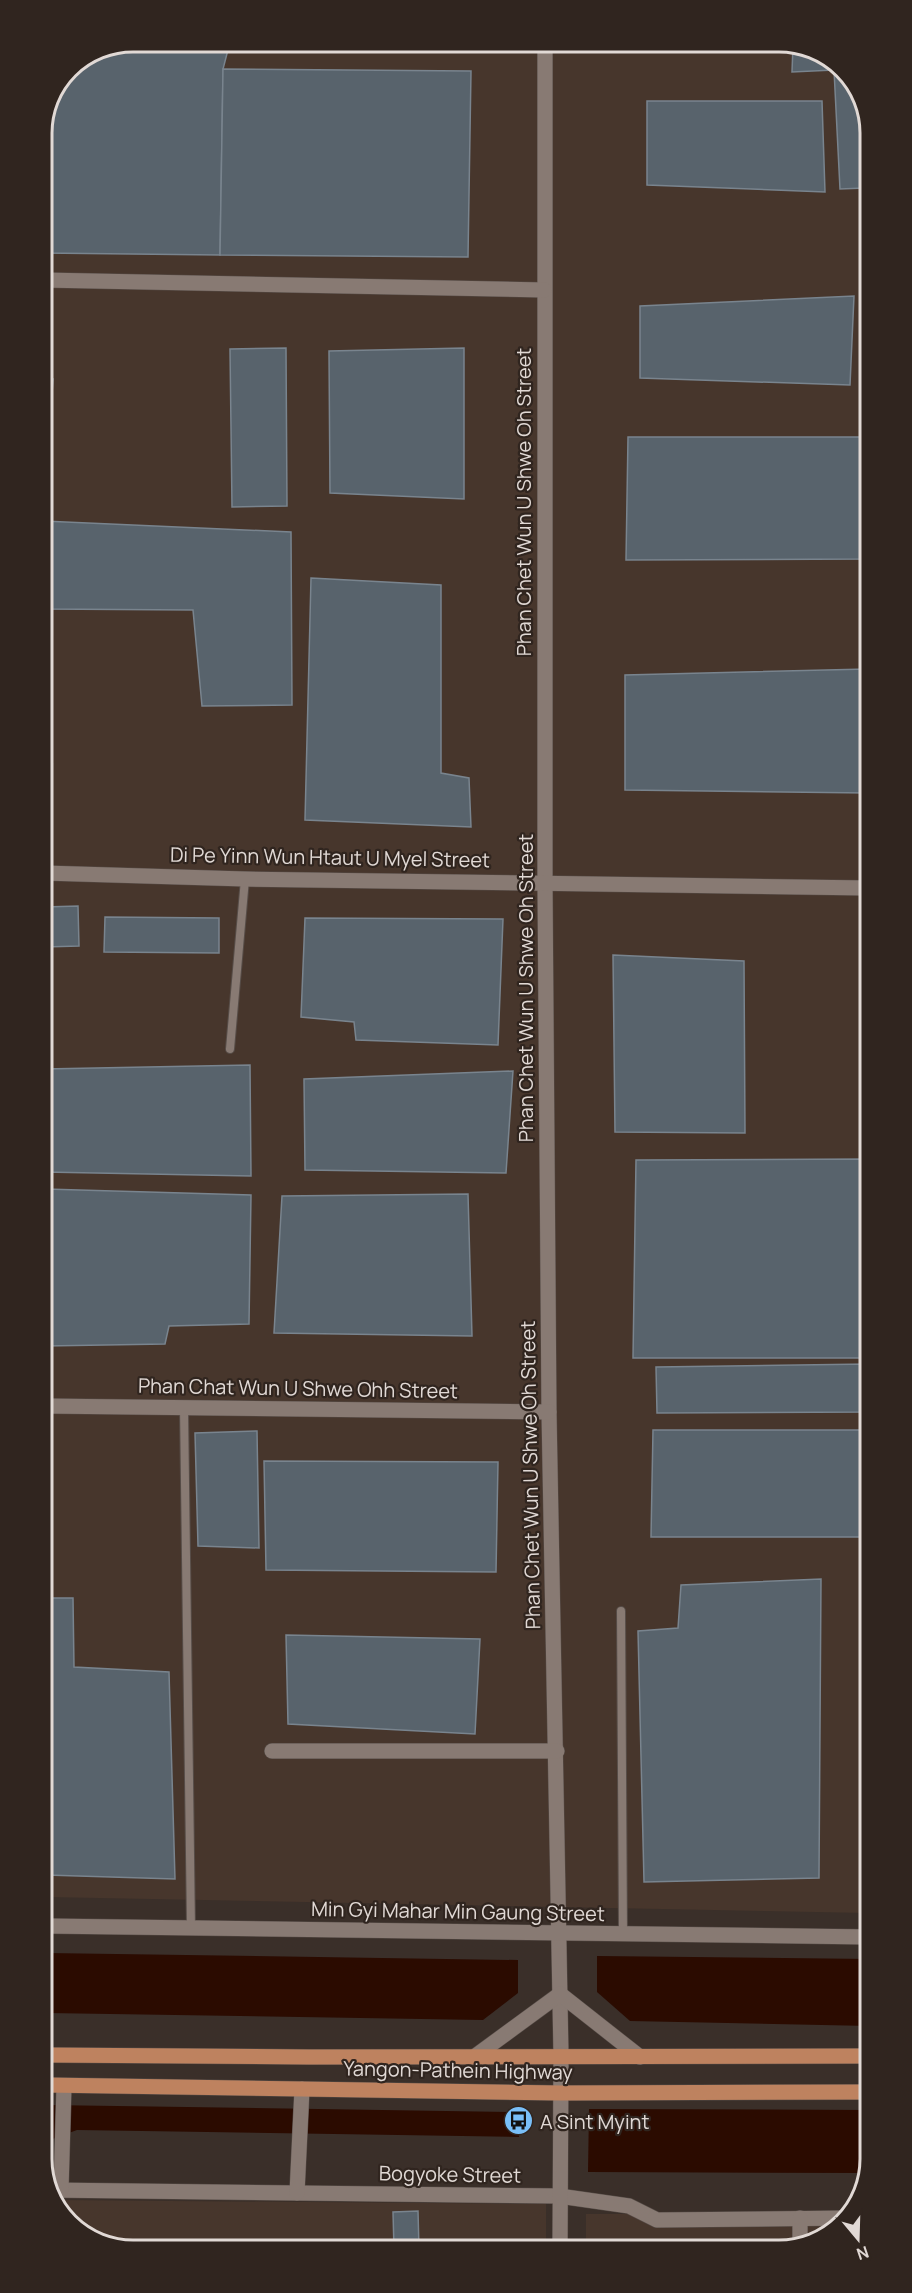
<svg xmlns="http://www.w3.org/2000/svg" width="912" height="2293" font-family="Manrope,sans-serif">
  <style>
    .built { fill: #47362c }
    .water { fill: #2b0b00 }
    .building { fill: #58636c; stroke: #79848e; stroke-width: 1.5 }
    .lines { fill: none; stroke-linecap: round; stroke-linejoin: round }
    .lane-casing { stroke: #574d48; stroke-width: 10 }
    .street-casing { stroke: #574d48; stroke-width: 16 }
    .secondary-casing { stroke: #574d48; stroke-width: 16 }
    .primary-casing { stroke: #574d48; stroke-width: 16 }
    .lane { stroke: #887a73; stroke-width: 8 }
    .street { stroke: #887a73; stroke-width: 15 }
    .secondary { stroke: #887a73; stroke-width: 15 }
    .primary { stroke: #be825f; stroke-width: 15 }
    .labels { text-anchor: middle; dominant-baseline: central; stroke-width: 4.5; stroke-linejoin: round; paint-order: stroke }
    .street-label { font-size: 20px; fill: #e1d9d5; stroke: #30251f }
    .poi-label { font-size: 20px; fill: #e1d9d5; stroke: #30251f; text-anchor: start }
    .rim { fill: none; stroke: #e1d9d5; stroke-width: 3 }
  </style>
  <rect width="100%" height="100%" fill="#3a2f29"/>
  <g class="built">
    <polygon points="133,42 785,42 835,61 865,104 869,1913 46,1897 42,128 69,68"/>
    <polygon points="55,2200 546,2204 546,2248 127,2251 77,2232"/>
    <polygon points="586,2214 852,2214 808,2246 586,2248"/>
  </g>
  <g class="water">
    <polygon points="46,1953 518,1960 518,1993 483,2020 46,2013"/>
    <polygon points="597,1956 870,1959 870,2026 630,2021 597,1992"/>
    <polygon points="47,2105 518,2112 519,2137 77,2130 47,2141"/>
    <polygon points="589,2109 870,2110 870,2160 865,2173 588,2172"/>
  </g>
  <g class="building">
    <polygon points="230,42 223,69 220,255 42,253 42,128 69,68 131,43"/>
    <polygon points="793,45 835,61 865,104 865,188 840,189 834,70 792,72"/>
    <polygon points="223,69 471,71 468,257 220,255"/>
    <polygon points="647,101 822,101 825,192 647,185"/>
    <polygon points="854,296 850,385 640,378 640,306"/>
    <polygon points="286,348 287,506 232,507 230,349"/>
    <polygon points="464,348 464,499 330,493 329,351"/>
    <polygon points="43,379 53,379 46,479 43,479"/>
    <polygon points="628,437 866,437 866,559 626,560"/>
    <polygon points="43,521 291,532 292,705 202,706 193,610 43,609"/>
    <polygon points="311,578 441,585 441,773 469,778 471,827 305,820"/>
    <polygon points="867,669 867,793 625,790 625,675"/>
    <polygon points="78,906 79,946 44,947 44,907"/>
    <polygon points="105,917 219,918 219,953 104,952"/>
    <polygon points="305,918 503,919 498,1045 356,1040 354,1022 301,1017"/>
    <polygon points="613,955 744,961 745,1133 615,1132"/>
    <polygon points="250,1065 251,1176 44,1172 44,1069"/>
    <polygon points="513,1071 506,1173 305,1170 304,1079"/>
    <polygon points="868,1159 868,1358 633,1358 636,1160"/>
    <polygon points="45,1189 251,1195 249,1324 169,1326 165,1344 45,1346"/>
    <polygon points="468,1194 472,1336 274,1333 282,1196"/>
    <polygon points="868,1364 868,1412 657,1413 656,1367"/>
    <polygon points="653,1430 860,1430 861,1537 651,1537"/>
    <polygon points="257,1431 259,1548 198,1546 195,1433"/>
    <polygon points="264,1461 498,1462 496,1572 266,1570"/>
    <polygon points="821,1579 819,1878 644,1882 638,1631 678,1628 681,1585"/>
    <polygon points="45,1598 73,1598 74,1667 169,1672 175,1879 46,1875"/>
    <polygon points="286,1635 480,1639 475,1734 288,1724"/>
    <polygon points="418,2211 419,2249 394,2249 393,2212"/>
  </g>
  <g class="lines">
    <defs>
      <g id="lane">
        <polyline points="230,1049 245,879"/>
        <polyline points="184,1408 191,1929"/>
        <polyline points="621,1611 623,1934"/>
      </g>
      <g id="street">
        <polyline points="545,42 545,882 549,1412 561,2055"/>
        <polyline points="43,280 544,290"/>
        <polyline points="44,873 245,879 867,888"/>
        <polyline points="45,1406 549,1412"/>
        <polyline points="272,1751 557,1751"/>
        <polyline points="46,1926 869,1937"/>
        <polyline points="474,2057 560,1994 640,2057"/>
        <polyline points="48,2190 559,2196 629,2206 657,2220 848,2218"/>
        <polyline points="61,2190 64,2086"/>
        <polyline points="297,2193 302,2089"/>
        <polyline points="800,2218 800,2246"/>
      </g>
      <polyline id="secondary" points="560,2248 561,2055"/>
      <g id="primary">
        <polyline points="46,2055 309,2057 870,2056"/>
        <polyline points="47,2085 561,2093 870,2092"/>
      </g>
    </defs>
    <use href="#lane" class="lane-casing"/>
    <use href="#street" class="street-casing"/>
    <use href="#secondary" class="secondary-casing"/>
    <use href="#primary" class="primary-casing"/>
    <use href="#lane" class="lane"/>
    <use href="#street" class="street"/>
    <use href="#secondary" class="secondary"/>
    <use href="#primary" class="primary"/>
  </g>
  <defs>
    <symbol id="bus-disc" viewBox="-11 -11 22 22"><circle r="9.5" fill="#79bff8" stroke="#30251f"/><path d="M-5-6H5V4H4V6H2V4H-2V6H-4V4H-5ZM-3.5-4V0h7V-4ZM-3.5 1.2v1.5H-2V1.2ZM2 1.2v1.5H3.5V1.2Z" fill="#111"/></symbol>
  </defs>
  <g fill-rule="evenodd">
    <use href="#bus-disc" x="502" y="2104" width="33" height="33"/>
  </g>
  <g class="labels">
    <g class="street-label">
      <text transform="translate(523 502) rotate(-90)">Phan Chet Wun U Shwe Oh Street</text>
      <text transform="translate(330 857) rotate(1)">Di Pe Yinn Wun Htaut U Myel Street</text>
      <text transform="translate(525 988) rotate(-90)">Phan Chet Wun U Shwe Oh Street</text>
      <text transform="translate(298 1388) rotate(1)">Phan Chat Wun U Shwe Ohh Street</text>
      <text transform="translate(530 1475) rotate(-91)">Phan Chet Wun U Shwe Oh Street</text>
      <text transform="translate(458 1911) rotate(1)">Min Gyi Mahar Min Gaung Street</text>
      <text transform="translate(458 2070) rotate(1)">Yangon-Pathein Highway</text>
      <text transform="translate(450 2174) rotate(1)">Bogyoke Street</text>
    </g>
    <g class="poi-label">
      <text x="540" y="2121">A Sint Myint</text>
    </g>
  </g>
  <path d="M0 0H912V2293H0ZM133 52H779A81 81 0 0 1 860 133V2159A81 81 0 0 1 779 2240H133A81 81 0 0 1 52 2159V133A81 81 0 0 1 133 52Z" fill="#30251f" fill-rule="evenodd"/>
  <path class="rim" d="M133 52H779A81 81 0 0 1 860 133V2159A81 81 0 0 1 779 2240H133A81 81 0 0 1 52 2159V133A81 81 0 0 1 133 52Z"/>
  <g transform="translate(858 2239) rotate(161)" stroke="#30251f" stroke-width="4.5" paint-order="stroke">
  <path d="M0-4.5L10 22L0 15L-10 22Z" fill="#e1d9d5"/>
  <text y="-9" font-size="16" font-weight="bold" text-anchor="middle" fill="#e1d9d5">N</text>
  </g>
</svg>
